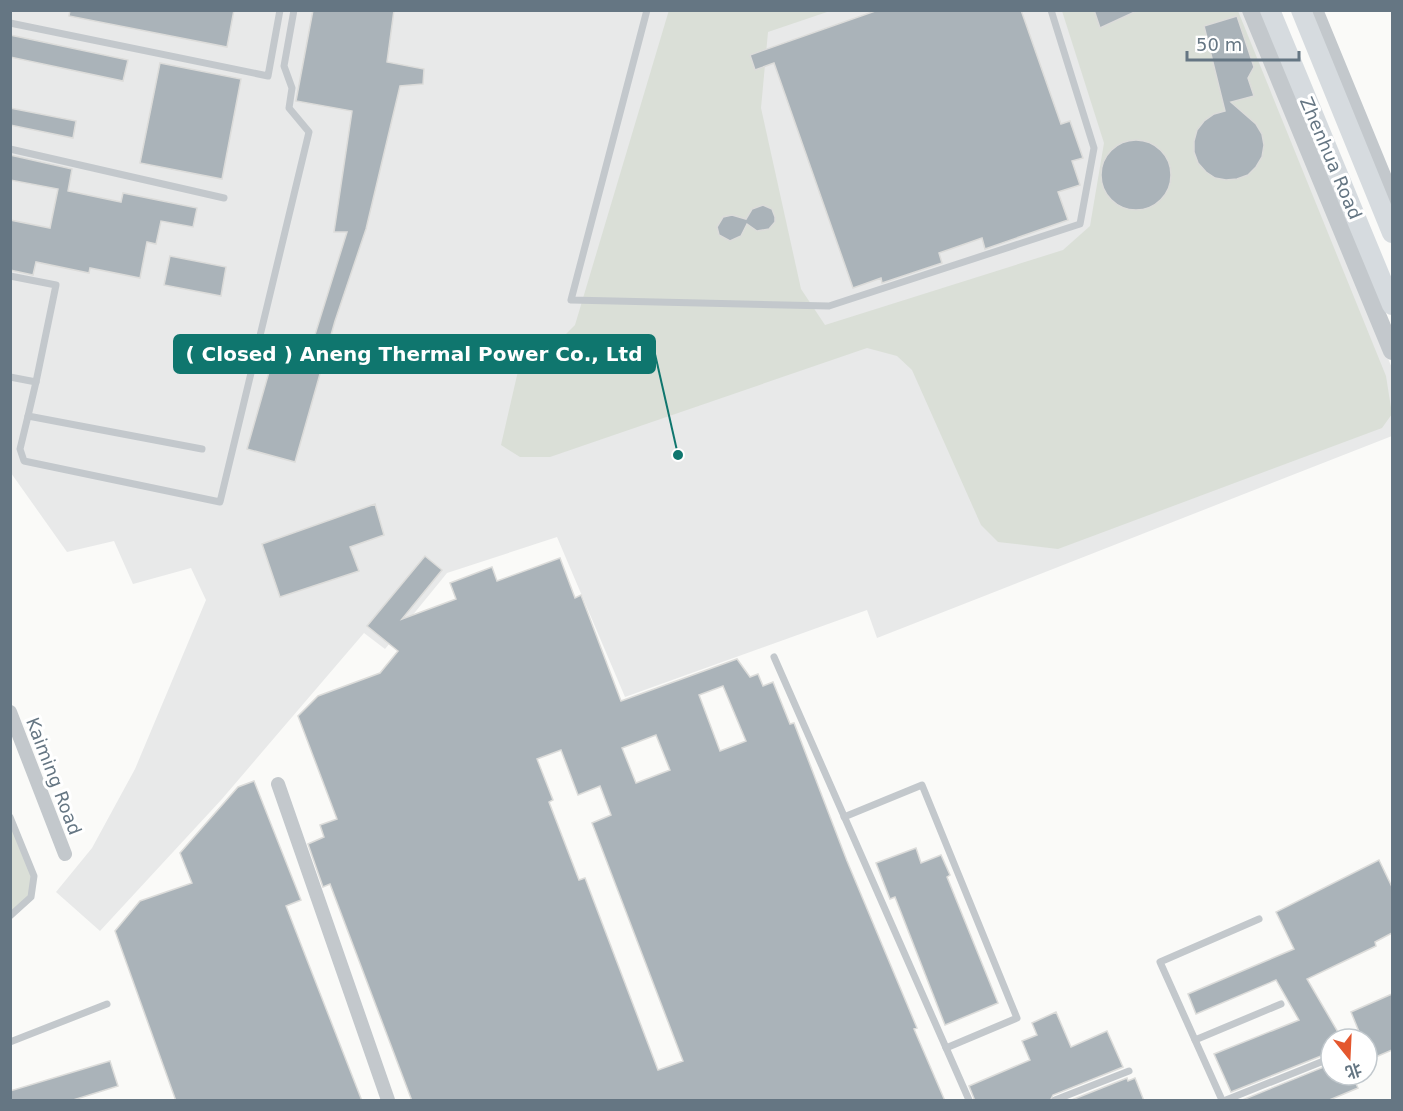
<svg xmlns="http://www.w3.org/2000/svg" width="1403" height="1111" font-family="'DejaVu Sans','Noto Sans SC',sans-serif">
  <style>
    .built { fill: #e8e9e9 }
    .green { fill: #dadfd7 }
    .building { fill: #aab3b9; stroke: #dcdcda; stroke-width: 1.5; fill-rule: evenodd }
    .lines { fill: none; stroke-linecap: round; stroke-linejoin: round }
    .service { stroke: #c3c8cc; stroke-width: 7 }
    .minor { stroke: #c3c8cc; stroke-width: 14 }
    .tertiary { stroke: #c3c8cc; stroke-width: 18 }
    .secondary { stroke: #d6dbdf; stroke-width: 20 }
    .labels { text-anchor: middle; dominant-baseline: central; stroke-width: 6; stroke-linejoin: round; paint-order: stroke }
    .street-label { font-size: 18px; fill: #657683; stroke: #fff }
    .leader { fill: none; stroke: #0f766e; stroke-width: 2 }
    .callout-dot { fill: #0f766e; stroke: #fff; stroke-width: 2 }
    .callout { fill: #0f766e; stroke: #0f766e; stroke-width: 2 }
    .callout-label { font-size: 20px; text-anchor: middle; font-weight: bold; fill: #fff }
  </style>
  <rect width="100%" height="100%" fill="#fafaf8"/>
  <polygon class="built" points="10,11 1243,11 1392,368 1392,436 877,638 867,610 625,697 557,537 447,573 385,649 364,633 222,799 100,931 56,892 92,848 135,769 206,600 191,568 133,584 114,541 67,552 11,473"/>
  <g class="green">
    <polygon points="669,10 830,11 768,32 761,108 801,289 825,325 1063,250 1090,226 1104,143 1062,11 1238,11 1386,376 1392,414 1382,428 1058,549 998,542 981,525 912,370 897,356 867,348 550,457 520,457 501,445 518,371 534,355 555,345 575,325"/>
    <polygon points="10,817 34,876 31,897 10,916"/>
  </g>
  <g class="building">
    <polygon points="70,10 234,10 227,47 69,16"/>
    <polygon points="313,10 394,10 387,62 424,69 423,84 400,86 366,229 335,321 295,462 247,449 275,351 309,354 347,232 334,232 352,111 296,101"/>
    <polygon points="878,10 1021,10 1061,124 1070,121 1083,158 1072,161 1080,185 1058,192 1068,220 985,249 982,238 939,253 942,263 882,283 881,278 853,288 774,63 755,70 750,55"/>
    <polygon points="1094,10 1139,10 1100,28"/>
    <polygon points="1237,16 1254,67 1248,78 1254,96 1231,102 1256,124 1262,134 1264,145 1262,157 1256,167 1248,175 1237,179 1226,180 1215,178 1206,172 1198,163 1194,152 1194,141 1197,130 1204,121 1214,114 1225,111 1204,26"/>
    <polygon points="10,35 128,60 123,81 10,57"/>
    <polygon points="160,63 241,79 222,179 140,163"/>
    <polygon points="10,108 76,121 73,138 10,125"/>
    <circle cx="1136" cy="175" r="35"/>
    <polygon points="10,155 72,169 68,191 121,202 123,193 197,208 193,227 161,221 156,244 147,242 140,278 90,268 89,273 36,262 33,275 10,270 10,220 50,228 58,189 10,180"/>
    <polygon points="763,205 772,209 775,217 775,222 769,229 757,231 747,224 741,236 730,241 719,235 717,227 723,217 732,215 746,219 752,209"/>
    <polygon points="170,256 226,267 221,296 164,285"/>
    <polygon points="375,504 384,535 350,547 359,571 280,597 262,544"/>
    <path d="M425 556 442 570 402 619 456 599 450 583 492 567 497 581 560 558 575 598 581 595 621 701 737 659 750 677 758 674 763 686 773 682 790 724 794 723 847 861 917 1028 914 1029 945 1101H412L330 884 323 887 308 844 324 837 320 825 337 819 298 716 318 696 380 673 398 651 367 626ZM723 686 746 741 720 751 699 695ZM656 735 670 770 636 783 622 748ZM561 750 578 795 600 786 611 815 592 823 683 1061 658 1070 585 878 579 880 549 802 553 800 537 759Z"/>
    <polygon points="254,781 301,900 286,906 362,1101 176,1101 115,931 140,901 192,883 180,853 238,787"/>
    <polygon points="916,848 921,863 941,855 950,875 947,877 998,1003 945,1025 895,897 890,899 876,863"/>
    <polygon points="1379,860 1392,887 1392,933 1375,942 1376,946 1307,979 1342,1039 1331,1039 1331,1052 1231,1092 1214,1054 1299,1020 1276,980 1196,1014 1188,994 1294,949 1276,912"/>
    <polygon points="1392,994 1392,1050 1371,1059 1367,1050 1367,1039 1362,1039 1351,1012"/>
    <polygon points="1056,1012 1071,1047 1107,1031 1123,1067 1053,1095 1050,1101 975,1101 969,1086 1030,1060 1022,1041 1037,1035 1032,1023"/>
    <polygon points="110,1061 118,1086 70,1101 10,1101 10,1091"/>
    <polygon points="1331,1064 1331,1075 1352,1075 1358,1088 1327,1101 1240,1101"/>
    <polygon points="1127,1078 1128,1081 1135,1078 1144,1101 1069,1101"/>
  </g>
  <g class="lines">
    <g class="service">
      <polyline points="647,10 571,300 829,306 1080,224 1094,148 1051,10"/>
      <polyline points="10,23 268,76 280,10"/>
      <polyline points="10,149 224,198"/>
      <polyline points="10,276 56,285 36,382 10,377"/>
      <polyline points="36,382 28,416 202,449"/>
      <polyline points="28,416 20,449 24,461 220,502 309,132 289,108 292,88 284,66 294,10"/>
      <polyline points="774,657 969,1100"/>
      <polyline points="10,817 34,876 31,897 10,916"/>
      <polyline points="844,817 922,785 1017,1018 946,1048"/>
      <polyline points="1195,1040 1281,1004"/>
      <polyline points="10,1042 107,1004"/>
      <polyline points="1055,1100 1129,1071"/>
      <polyline points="1222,1100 1160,962 1259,919"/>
      <polyline points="1226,1100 1331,1058"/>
    </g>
    <g class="minor">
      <polyline points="10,712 65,854"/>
      <polyline points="278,784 388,1100"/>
    </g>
    <g class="tertiary">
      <polyline points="1251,10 1392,351"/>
      <polyline points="1314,10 1392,200"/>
    </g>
    <g class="secondary">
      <polyline points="1270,10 1392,305"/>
      <polyline points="1301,10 1392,233"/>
    </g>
  </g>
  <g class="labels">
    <g class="street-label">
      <text transform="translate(1331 158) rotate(67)">Zhenhua Road</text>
      <text transform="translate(54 776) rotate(69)">Kaiming Road</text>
    </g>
  </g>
  <path class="leader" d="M678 455L655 354"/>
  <circle class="callout-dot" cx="678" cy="455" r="6"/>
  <rect class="callout" x="174" y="335" width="481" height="38" rx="6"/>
  <g class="callout-label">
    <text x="414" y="361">( Closed ) Aneng Thermal Power Co., Ltd</text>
  </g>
  <rect width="1403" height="1111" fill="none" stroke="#657683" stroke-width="24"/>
  <g transform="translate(1349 1057) rotate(162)"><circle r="28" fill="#ffffff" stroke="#c1c8cd" stroke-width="1.5"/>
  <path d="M0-4.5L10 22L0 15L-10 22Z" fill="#e4572e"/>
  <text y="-9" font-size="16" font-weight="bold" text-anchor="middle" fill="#657683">北</text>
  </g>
  <path d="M1187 51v9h112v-9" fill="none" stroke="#657683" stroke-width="3"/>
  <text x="1196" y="51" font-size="18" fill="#657683" stroke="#ffffff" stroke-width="4.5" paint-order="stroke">50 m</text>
</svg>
